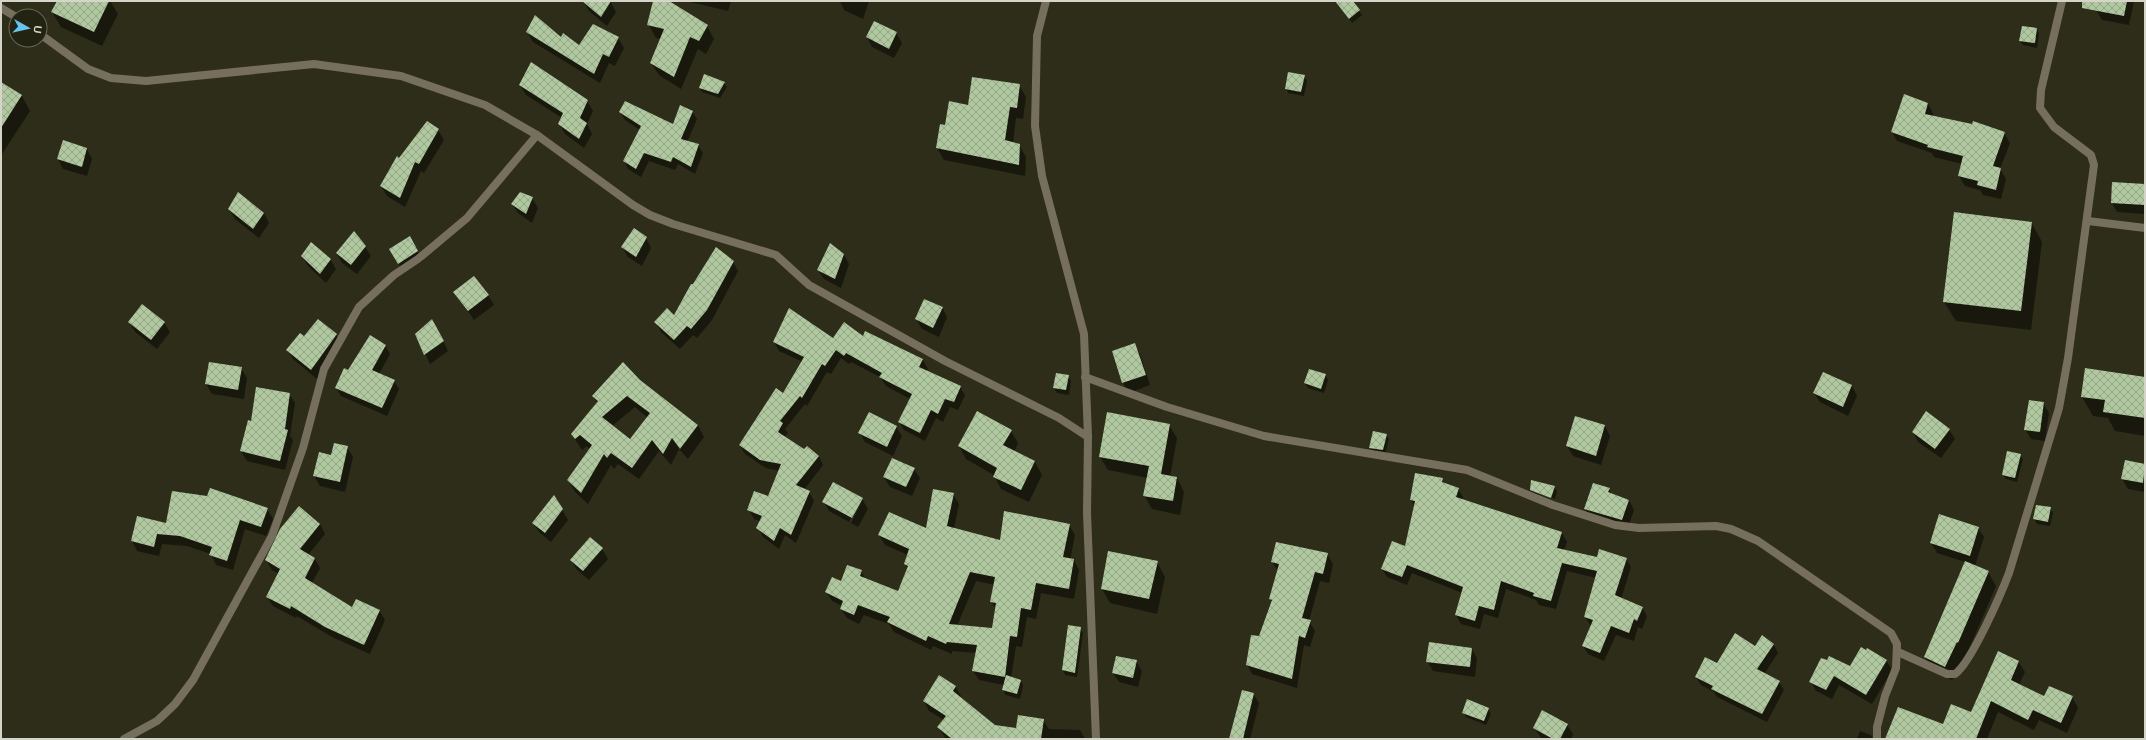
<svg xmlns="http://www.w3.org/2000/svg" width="2146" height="740" font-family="Helvetica,sans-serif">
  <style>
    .shadow { fill: #0007; fill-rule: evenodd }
    .building { fill: url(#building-cross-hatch); fill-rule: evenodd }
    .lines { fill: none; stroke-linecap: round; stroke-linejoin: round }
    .street { stroke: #776f5e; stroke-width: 8 }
  </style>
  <defs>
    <pattern id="building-cross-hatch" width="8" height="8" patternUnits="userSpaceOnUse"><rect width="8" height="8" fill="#b0c89f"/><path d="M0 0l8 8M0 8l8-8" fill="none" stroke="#94a686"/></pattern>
  </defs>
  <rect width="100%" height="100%" fill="#2d2d1a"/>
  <g class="shadow">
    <polygon points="58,1 110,1 118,14 102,46 61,27 52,12"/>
    <polygon points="583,1 612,1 611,3 616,12 607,26 589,11"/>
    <polygon points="654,1 667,1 707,26 714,39 706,54 698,49 681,89 659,75 651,63 661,39 656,38 649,25"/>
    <polygon points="686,1 731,1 728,11"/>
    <polygon points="840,1 869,1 863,19 844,10"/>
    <polygon points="1343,1 1352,1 1362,15 1352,23 1339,5"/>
    <polygon points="2098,1 2134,1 2129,25 2102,20 2096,10"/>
    <polygon points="874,22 896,33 902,43 894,58 872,47 867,37"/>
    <polygon points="2037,29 2039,34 2037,48 2023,45 2020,41"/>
    <polygon points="527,32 561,39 579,47 618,38 624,48 615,66 609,63 600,83 533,42"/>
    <polygon points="1304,76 1307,81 1304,96 1288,93 1286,88"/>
    <polygon points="1,83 22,96 30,111 2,154"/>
    <polygon points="724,83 727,87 720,98 702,92 700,88"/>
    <polygon points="520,85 587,101 593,111 587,124 592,134 584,148 565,134 559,124 562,118 526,95"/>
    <polygon points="1019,85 1026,97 1023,119 1016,118 1013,143 1019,145 1026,157 1025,176 944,160 937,148 946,126"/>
    <polygon points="1928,104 1933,113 1932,116 2004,133 2010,143 2000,169 2006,179 2001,199 1983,195 1980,190 1965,186 1959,176 1962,164 1934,157 1932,153 1897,141 1892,132"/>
    <polygon points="692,111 697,119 687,142 698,145 703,153 695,174 678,164 675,170 649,161 641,177 628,169 624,161 640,130 625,120 620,112 673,125"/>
    <polygon points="438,130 444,140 424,173 421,171 405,207 387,196 381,186 400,159"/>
    <polygon points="63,142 87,149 92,159 87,176 63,169 58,159"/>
    <polygon points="2145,185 2145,214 2117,212 2112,203"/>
    <polygon points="532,198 538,208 532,223 518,213 512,204"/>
    <polygon points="229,209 264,213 269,223 259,238 235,219"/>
    <polygon points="2031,222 2042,242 2031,330 1956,321 1944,302"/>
    <polygon points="409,238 423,261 404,273 390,249"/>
    <polygon points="646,238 651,248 642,266 628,257 622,247"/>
    <polygon points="365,247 371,256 357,274 342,263 337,254"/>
    <polygon points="844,255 849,264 841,288 824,279 818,270"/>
    <polygon points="302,256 330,259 336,269 326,283 308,266"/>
    <polygon points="733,262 738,271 712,320 697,338 693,335 680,349 661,332 656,322 674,316 694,285"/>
    <polygon points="455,292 488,295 494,305 474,320"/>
    <polygon points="942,307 947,317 939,337 922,329 916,319"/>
    <polygon points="318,320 336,335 342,345 317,379 293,359 287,350 304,338"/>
    <polygon points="129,322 164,322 170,332 157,349 135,332"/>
    <polygon points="438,330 448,351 430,364 416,334"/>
    <polygon points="866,332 923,360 928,369 926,371 960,387 965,395 958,410 950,407 943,422 936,418 925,441 904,430 899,422 910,399 886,386 880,377 851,362 849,364 841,358 831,374 827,372 807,406 805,404 785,429 788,433 784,437 805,450 819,456 823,465 804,490 809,492 814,501 796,543 785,535 779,549 763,537 758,528 760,521 754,519 749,510 768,498 780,471 766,468 745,454 740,446 783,395 803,362 779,351 774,342 863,337"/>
    <polygon points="1134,345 1140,354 1150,385 1129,393 1123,383 1113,352"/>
    <polygon points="385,346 390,354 379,374 394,381 399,389 387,416 341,396 336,388 349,372"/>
    <polygon points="241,368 247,378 244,399 212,394 206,384"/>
    <polygon points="1823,373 1852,386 1857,396 1848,416 1820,402 1814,393"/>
    <polygon points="1325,375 1328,380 1324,393 1308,388 1305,383"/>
    <polygon points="1068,376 1071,381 1069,395 1057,393 1054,388"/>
    <polygon points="2145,378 2145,436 2115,431 2108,418 2093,416 2082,397"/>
    <path d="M639 380 698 425 704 437 688 459 679 449 671 465 659 451 639 479 618 464 614 469 611 465 588 504 575 492 568 480 590 449 587 446 582 450 572 435 597 403 594 396ZM635 407 648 418 630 441 612 426Z"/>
    <polygon points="289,394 295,403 290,436 293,440 285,470 247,461 241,451 252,422"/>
    <polygon points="2043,403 2049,413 2045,441 2031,439 2025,429"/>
    <polygon points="978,412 1011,431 1018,443 1014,452 1035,462 1042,475 1029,502 1001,489 994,475 966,459 959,446"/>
    <polygon points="1169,425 1177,438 1170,477 1177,478 1184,492 1180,515 1152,509 1144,495 1148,478 1108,470 1100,457"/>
    <polygon points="1605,426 1610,436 1601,465 1573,456 1567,446"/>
    <polygon points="896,427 902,436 893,456 865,442 860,433"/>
    <polygon points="1949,430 1955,439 1941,458 1918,442 1913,432"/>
    <polygon points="1386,435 1389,439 1385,455 1373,452 1370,448"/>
    <polygon points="347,447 353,457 345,492 320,486 314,476 332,456"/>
    <polygon points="2020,455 2023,459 2017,482 2006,479 2003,475"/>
    <polygon points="2125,461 2145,465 2145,492 2128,489 2122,479"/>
    <polygon points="914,469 920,478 912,496 890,487 884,477"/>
    <polygon points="1442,479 1445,484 1458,489 1463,497 1462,500 1562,533 1567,542 1564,550 1598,558 1626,558 1631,567 1621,599 1642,607 1647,616 1642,629 1638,627 1634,641 1616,635 1604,661 1588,654 1583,646 1591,626 1585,617 1596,578 1567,571 1556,609 1539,605 1536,600 1506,589 1498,618 1484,614 1480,629 1461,624 1456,615 1462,593 1412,573 1407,585 1387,577 1382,569 1405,547 1415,507 1411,500"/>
    <polygon points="1554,487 1557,491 1555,499 1533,490 1533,492 1554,501 1554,502 1534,494 1531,490"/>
    <polygon points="1609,489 1612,495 1629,500 1634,510 1627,530 1591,518 1585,509"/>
    <path d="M953 494 959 504 954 529 1001 541 1069 525 1075 535 1070 560H1074L1079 570 1074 599 1041 593 1036 619 1027 617 1022 647 1016 646 1011 678 1021 681 1023 685 1020 699 1006 695 1003 690 1004 685 979 680 973 671 977 653 952 651V654L933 646 931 650 894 632 889 624 864 615 859 624 847 618 841 609 842 606 832 601 826 591 861 571 866 580 899 592 908 569 905 564 908 555 885 545 879 535 926 530ZM976 581 995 585 991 602 996 609 993 629 957 626Z"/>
    <polygon points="554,496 568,520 551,542 539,532 533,523"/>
    <path d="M862 499 868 509 858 527 829 511 824 502ZM859 503H861L851 523 849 522Z"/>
    <polygon points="2050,508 2053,513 2050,526 2037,524 2034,519"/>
    <polygon points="267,509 273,519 266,536 245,529 233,570 216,565 211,554 187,546 162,544 159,556 137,551 132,541 167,524"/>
    <polygon points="320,524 325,534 308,555 315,559 320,568 312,583 353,608 379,610 385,620 370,654 332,637 297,616 296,618 273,606 267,597 279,574 272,570 266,560"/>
    <polygon points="1978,528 1984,537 1975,566 1988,572 1996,586 1966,656 1952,680 1933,671 1925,657 1965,562 1937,553 1931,543"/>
    <polygon points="602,549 608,559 589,580 577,570 571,560"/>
    <polygon points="1327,554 1333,564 1329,583 1320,581 1309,621 1315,631 1310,647 1304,645 1297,688 1252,674 1247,664 1260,638 1272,603 1270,599 1278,571 1272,562"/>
    <polygon points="1157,562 1165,577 1157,614 1110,603 1102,589"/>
    <polygon points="1080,628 1083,633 1077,677 1065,675 1063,670"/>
    <polygon points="1774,645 1778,653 1764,674 1779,682 1784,690 1767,722 1717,697 1714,692 1701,685 1696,677 1717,664 1756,647"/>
    <polygon points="1471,648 1477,658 1475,677 1433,671 1427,661"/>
    <polygon points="1886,660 1892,670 1872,704 1839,685 1832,699 1816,691 1811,682 1850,667"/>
    <polygon points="1136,661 1142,671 1138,687 1119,682 1113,673"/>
    <polygon points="2018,661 2025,672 2019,685 2045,698 2072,697 2078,708 2067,733 2039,720 2034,730 1998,712 1987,739 1886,739 1943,725 1972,714"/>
    <polygon points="955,686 961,696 960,698 994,726 1017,729 1043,720 1049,729 1080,730 1085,739 946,739 939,728 944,720 929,711 924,701"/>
    <polygon points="1253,694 1259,703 1250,739 1230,739"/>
    <polygon points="1488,709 1491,714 1486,725 1466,717 1463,712"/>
    <polygon points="1567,725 1573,734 1571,739 1542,739 1534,728"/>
    <polygon points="1860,731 1871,735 1873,739 1857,739"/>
  </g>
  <g class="building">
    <polygon points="57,1 109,1 94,32 51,12"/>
    <polygon points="582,1 611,1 601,17"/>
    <polygon points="653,1 669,1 708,25 699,41 690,37 674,77 650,63 664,29 647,25"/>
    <polygon points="1335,1 1353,1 1360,10 1349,19"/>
    <polygon points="2082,1 2127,1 2124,16 2082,8"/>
    <polygon points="535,15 561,37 563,33 579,45 593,24 619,37 609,57 603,54 594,74 526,32"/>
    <polygon points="874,21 897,32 889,49 866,37"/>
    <polygon points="2022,26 2037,28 2035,43 2019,41"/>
    <polygon points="531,62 588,100 580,118 587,123 579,139 558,124 563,113 519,85"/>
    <polygon points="1288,72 1305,75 1301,92 1285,89"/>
    <polygon points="704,74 725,82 718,94 699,88"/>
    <polygon points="972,77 1020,84 1017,108 1010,107 1005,140 1020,144 1019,165 936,148 940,124 945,125 949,101 968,105"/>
    <polygon points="1,82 22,95 1,128"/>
    <polygon points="1904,94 1928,103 1925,114 1972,124 1973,121 2005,132 1993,166 2001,168 1996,190 1977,185 1978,181 1958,176 1963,156 1927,147 1928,145 1891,132"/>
    <polygon points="625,101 673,124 680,105 693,111 681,139 699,144 691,167 673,157 671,162 644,153 636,169 623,161 641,126 619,112"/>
    <polygon points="427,121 439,129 419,164 415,162 400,198 380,186 397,156 399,158"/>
    <polygon points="63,140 87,148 82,167 57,159"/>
    <polygon points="2112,182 2145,184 2145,205 2111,203"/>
    <polygon points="238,192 264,213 253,229 228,209"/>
    <polygon points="520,192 533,197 526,214 511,204"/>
    <polygon points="1954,212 2032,222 2021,311 1943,302"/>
    <polygon points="634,228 647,237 636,257 621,247"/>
    <polygon points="354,231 366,246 351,265 336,253"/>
    <polygon points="410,236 418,251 398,264 389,249"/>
    <polygon points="311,242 331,259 320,274 301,256"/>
    <polygon points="830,243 844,254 835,279 817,270"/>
    <polygon points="716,247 734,261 707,310 691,329 687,326 674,340 654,322 667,308 674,315 691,284 693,284"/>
    <polygon points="474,276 489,295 468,311 453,292"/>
    <polygon points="924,299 943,307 933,328 915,319"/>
    <polygon points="142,304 165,322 151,340 128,322"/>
    <polygon points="789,308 833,338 844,322 863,336 865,331 923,359 919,367 961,386 954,402 945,399 938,414 931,410 920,433 898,422 912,394 879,377 882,373 846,353 844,356 836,350 825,366 822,364 802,398 800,396 780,421 783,423 778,432 804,449 807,446 819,456 796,485 810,491 791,535 780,528 774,541 756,528 762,516 747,510 754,491 768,496 781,464 760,460 739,445 776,388 783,393 804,357 773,342"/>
    <polygon points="318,319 337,334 311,370 286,350 300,333 304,336"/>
    <polygon points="432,319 444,341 424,355 415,334"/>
    <polygon points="370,335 386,345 372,370 395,380 382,408 335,388 344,368 348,370"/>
    <polygon points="1135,343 1146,375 1122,383 1112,351"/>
    <polygon points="209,362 242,367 238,390 205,384"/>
    <path d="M623 362 640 380 698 425 680 449 672 438 663 454 652 440 632 468 611 453 607 458 604 454 581 493 567 480 592 445 580 435 575 439 571 434 598 401 592 396ZM627 396 650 413 630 439 602 417Z"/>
    <polygon points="2085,368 2145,377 2145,418 2103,412 2105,400 2081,397"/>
    <polygon points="1309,369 1326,374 1321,389 1304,383"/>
    <polygon points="1823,372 1852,385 1843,407 1813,393"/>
    <polygon points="1056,373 1069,375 1066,390 1053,388"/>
    <polygon points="256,387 290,393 285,429 288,430 280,461 240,451 248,420 251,421"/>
    <polygon points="2029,400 2044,402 2040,432 2024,430"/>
    <polygon points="977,411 1012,430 1003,445 1035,461 1021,490 993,477 997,468 958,446"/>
    <polygon points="1926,411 1950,429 1935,449 1912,432"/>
    <polygon points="869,412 897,426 887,447 858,433"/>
    <polygon points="1107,412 1170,424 1161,474 1177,477 1173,501 1143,496 1149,466 1099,457"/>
    <polygon points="1575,416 1605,425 1596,456 1566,446"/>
    <polygon points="1373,431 1387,434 1383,450 1369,448"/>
    <polygon points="334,443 348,446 340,482 313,476 319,452 331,455"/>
    <polygon points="2007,451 2021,454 2015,478 2002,475"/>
    <polygon points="892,458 915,468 906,487 883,477"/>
    <polygon points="2125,460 2145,464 2143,483 2121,479"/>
    <polygon points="1415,473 1443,478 1442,482 1459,488 1456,497 1562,532 1557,548 1597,557 1599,549 1627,558 1615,595 1643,607 1637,621 1634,619 1629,633 1611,626 1600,653 1582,646 1593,620 1584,617 1597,571 1562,563 1551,601 1533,596 1534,593 1501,581 1494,610 1479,606 1475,621 1455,615 1463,587 1407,565 1402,577 1381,569 1392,541 1405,546 1415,501 1410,500"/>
    <polygon points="1531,480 1555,486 1551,498 1530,490"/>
    <polygon points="833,482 863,498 852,518 822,502"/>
    <polygon points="1593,483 1610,488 1608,492 1629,500 1622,520 1584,509"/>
    <polygon points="210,488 268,508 261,527 240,520 227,561 209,555 212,547 180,536 157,534 154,547 131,541 137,516 166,523 172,491 207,496"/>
    <path d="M933 489 954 493 947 526 1000 540 1004 511 1070 524 1063 557 1074 559 1069 589 1036 583 1031 610 1021 608 1017 637 1010 636 1005 677 972 671 977 645 947 642 946 644 928 636 926 641 887 622 890 617 858 605 854 615 840 609 843 601 825 592 832 577 841 581 847 565 862 570 860 576 898 591 908 566 904 564 909 549 878 535 889 512 926 528ZM970 572 995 577 990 602 996 603 992 628 949 624Z"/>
    <polygon points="554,495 563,509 545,533 532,523"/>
    <polygon points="2036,505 2051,507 2048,522 2033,519"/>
    <polygon points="299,506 320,524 300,549 315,558 305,578 352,607 356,599 380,610 364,645 325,627 291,606 290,609 266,597 280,569 265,560 280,529"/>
    <polygon points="1939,514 1979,527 1970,556 1930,543"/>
    <polygon points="590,537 603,548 583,571 570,560"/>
    <polygon points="1276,542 1328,553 1323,574 1315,572 1302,618 1311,620 1305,638 1299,636 1292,679 1246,665 1251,635 1259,636 1272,600 1269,599 1279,564 1271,562"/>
    <polygon points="1108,551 1158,561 1149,599 1101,589"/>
    <polygon points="1965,561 1989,571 1958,643 1957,642 1945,667 1924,657"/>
    <polygon points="1068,625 1081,627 1075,673 1062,670"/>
    <polygon points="1735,633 1755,646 1762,635 1774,644 1757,669 1780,681 1762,714 1711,689 1713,686 1695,677 1705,657 1717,663"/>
    <polygon points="1429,642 1472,648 1470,667 1426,662"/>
    <polygon points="1861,647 1866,650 1867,648 1887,660 1866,695 1834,676 1826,690 1809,682 1821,658 1827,660 1829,656 1850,666"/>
    <polygon points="1998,651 2019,661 2011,680 2044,696 2049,686 2073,696 2061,723 2033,710 2028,720 1991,701 1976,739 1885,739 1898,707 1943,724 1951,704 1971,712"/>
    <polygon points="1116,656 1137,660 1133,678 1112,673"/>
    <polygon points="939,675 956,686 953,691 995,725 1016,728 1018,715 1044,719 1041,739 952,739 937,727 946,716 923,701"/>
    <polygon points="1006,675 1021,680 1017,694 1002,690"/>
    <polygon points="1242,690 1254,693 1243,739 1229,739"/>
    <polygon points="1467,699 1489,708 1484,721 1462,713"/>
    <polygon points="1542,710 1568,724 1560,739 1553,739 1533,728"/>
  </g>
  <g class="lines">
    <g class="street">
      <polyline points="1046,1 1037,36 1035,126 1042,176 1084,334 1088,437 1087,513 1096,739"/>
      <polyline points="1,8 16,17"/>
      <polyline points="40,34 88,69 111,78 146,81 314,64 401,76 485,105 537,135 633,205 650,215 673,224 776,255 809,285 945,361 1059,418 1088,437"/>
      <polyline points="2088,221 2145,228"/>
      <polyline points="1085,377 1167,407 1264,436 1467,470 1553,505 1615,525 1639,528 1716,526 1731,529 1758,541 1891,633 1897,644 1896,668 1885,696 1877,727 1877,739"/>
      <path d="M1898 652 1947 674H1955C1971 663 2001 594 2009 573L2059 408 2068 358 2094 165 2091 155 2054 127 2040 108 2041 90 2062 1"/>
      <polyline points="124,739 157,721 175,704 193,680 272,536 303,448 324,369 359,307 394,275 418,259 467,218 537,135"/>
    </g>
  </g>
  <rect width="2146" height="740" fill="none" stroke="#d4d4c9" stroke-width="4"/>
  <g transform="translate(28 28) rotate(98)"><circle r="19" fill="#232311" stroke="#6a6a5b"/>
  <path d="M0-3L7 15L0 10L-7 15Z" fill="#66c4ef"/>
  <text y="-6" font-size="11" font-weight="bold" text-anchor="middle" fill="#d4d4c9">U</text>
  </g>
</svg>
